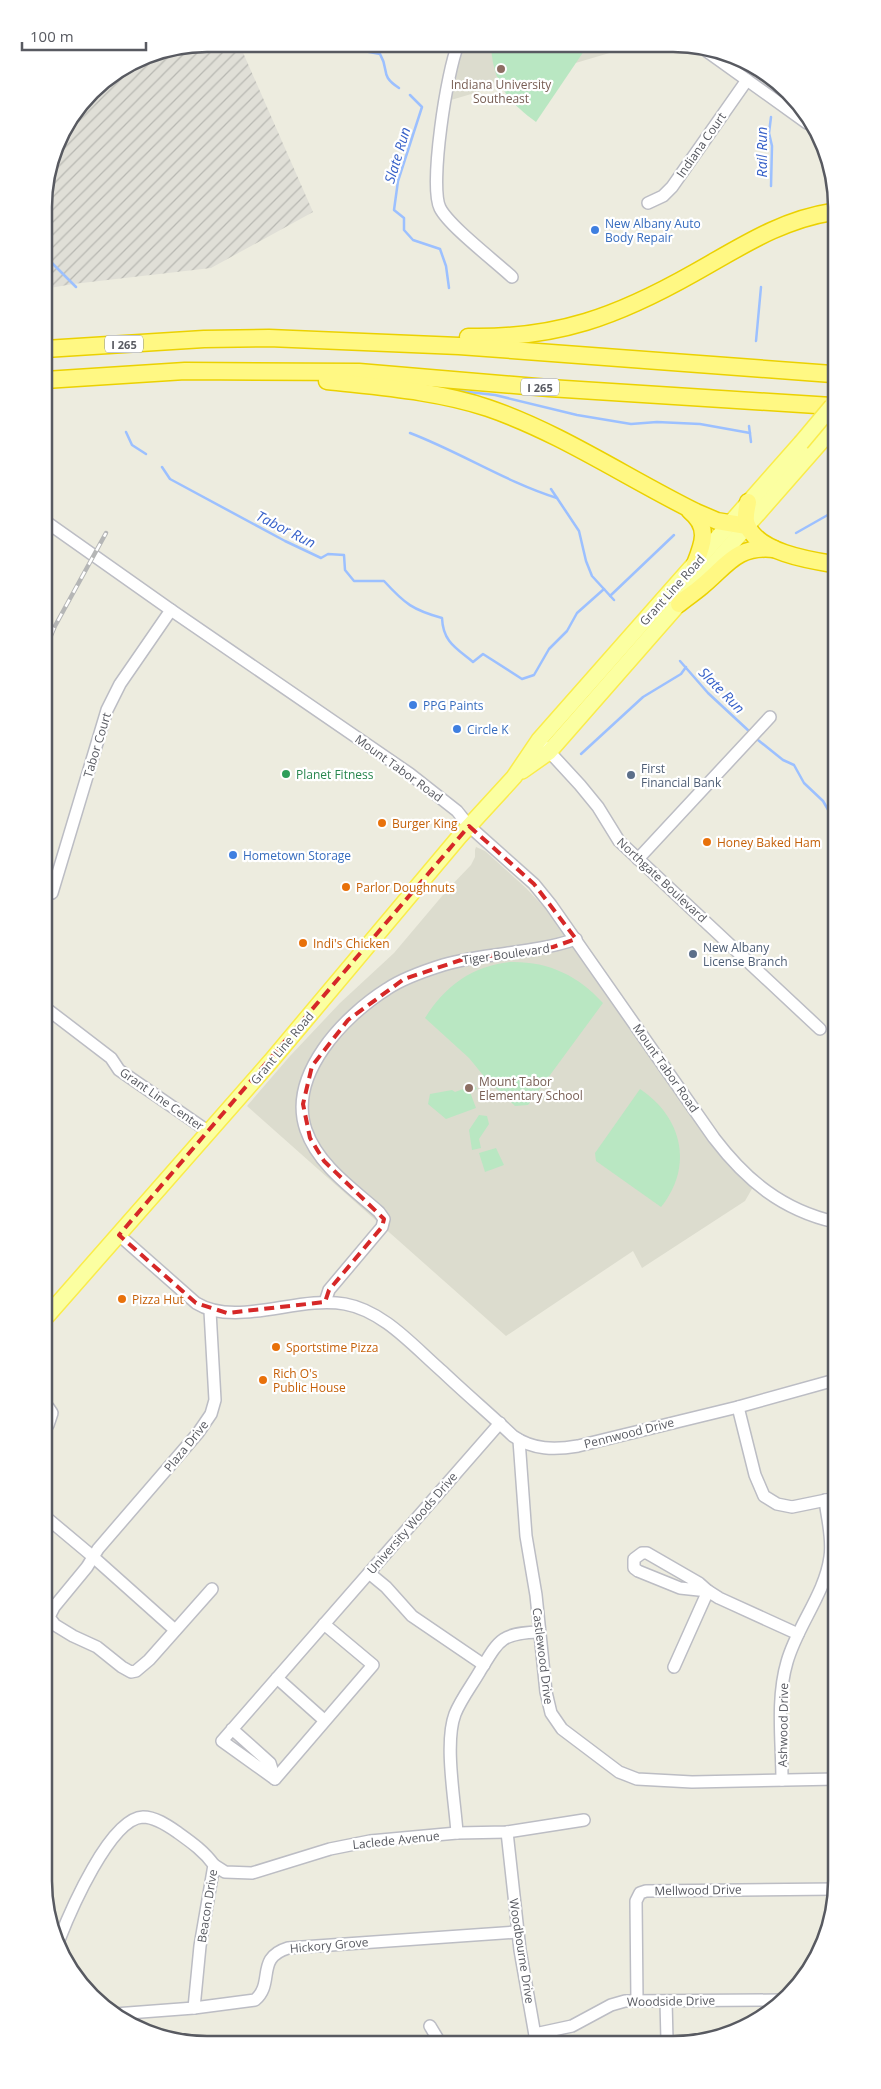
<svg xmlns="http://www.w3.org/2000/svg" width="881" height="2089" font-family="'Open Sans',sans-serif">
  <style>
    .industrial { fill: url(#industrial-furrows) }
    .education { fill: #dcdcce }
    .grass { fill: url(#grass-tufts) }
    .park { fill: #b9e7c2 }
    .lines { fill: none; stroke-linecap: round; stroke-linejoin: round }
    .stream { stroke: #9cc0ff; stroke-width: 2.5 }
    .minor-casing { stroke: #bcbdc4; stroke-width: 14 }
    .major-casing { stroke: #faec4a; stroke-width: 18 }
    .highway-casing { stroke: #ebd100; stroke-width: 19 }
    .minor { stroke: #fff; stroke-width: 11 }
    .major { stroke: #fbffa1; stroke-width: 15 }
    .highway { stroke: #fff883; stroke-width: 16 }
    .rail-casing { stroke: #b5b6b6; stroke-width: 4.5 }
    .rail { stroke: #fff; stroke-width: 2.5; stroke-dasharray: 8; stroke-linecap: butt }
    .major-bridge-casing { stroke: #faec4a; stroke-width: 18; stroke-linecap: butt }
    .major-bridge { stroke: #fbffa1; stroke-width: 15 }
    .marked { fill: none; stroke: #d62828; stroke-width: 4; stroke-dasharray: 10 6; stroke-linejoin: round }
    .education-dot { fill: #8d6e63; stroke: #fff; stroke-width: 2 }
    .shop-dot { fill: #3f7fe0; stroke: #fff; stroke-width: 2 }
    .leisure-dot { fill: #2e9e5b; stroke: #fff; stroke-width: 2 }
    .service-dot { fill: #5c6f8a; stroke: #fff; stroke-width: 2 }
    .food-dot { fill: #e8710a; stroke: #fff; stroke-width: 2 }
    .labels { text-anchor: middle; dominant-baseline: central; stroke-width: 4.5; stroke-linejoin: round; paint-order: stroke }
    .shield { fill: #fff; stroke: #8a8c90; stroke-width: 1 }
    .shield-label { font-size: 11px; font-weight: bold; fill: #585a61 }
    .education-label { font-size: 12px; fill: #785e54; stroke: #fff }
    .street-label { font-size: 12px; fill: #585a61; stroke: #fff }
    .shop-label { font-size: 12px; fill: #366cbe; stroke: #fff; text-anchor: start }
    .service-label { font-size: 12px; fill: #4e5e75; stroke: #fff; text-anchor: start }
    .leisure-label { font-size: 12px; fill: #27864d; stroke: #fff; text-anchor: start }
    .food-label { font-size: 12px; fill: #c56008; stroke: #fff; text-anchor: start }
    .water-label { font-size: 14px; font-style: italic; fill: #3862c9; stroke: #fff }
    .rim { fill: none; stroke: #585a61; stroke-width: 2.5 }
  </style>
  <defs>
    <pattern id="industrial-furrows" width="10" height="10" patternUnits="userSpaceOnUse" patternTransform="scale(1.25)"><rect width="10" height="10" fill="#e0dfd7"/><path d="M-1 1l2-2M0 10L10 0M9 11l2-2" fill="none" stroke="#b8b8b2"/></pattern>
    <pattern id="grass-tufts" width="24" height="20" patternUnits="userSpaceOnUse" patternTransform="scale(1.25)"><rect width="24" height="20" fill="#b9e7c2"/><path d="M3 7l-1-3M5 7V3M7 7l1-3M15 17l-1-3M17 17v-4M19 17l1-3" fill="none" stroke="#99bea1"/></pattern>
  </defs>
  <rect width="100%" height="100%" fill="#edecdf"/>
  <polygon class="industrial" points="208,44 250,44 241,48 313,212 211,268 73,284 44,289 44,197 61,135 99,85 145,56"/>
  <g class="education">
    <polygon points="453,45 633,46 451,100 441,94 447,61"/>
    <polygon points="721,52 746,61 789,92 798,107"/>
    <polygon points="476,847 485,851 526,888 558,922 753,1187 745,1201 642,1268 633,1251 506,1336 247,1106 290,1056 340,1003 394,953 448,889 471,865 475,857 475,850"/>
  </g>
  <polygon class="grass" points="730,55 746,61 789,92 793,98"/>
  <g class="park">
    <path d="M491 46H583L584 51 536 122C507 101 493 82 491 46Z"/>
    <path d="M510 962C547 961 578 975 603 1003L528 1105 515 1106 487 1080 469 1058 425 1018C445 986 472 966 510 962Z"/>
    <polygon points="474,1085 477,1089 470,1092 476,1108 446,1119 428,1104 430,1094 452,1090 455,1092"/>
    <path d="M640 1089C682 1117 694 1166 661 1207L596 1161 595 1153Z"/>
    <polygon points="479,1115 487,1116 489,1124 479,1139 481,1148 472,1150 469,1130"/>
    <polygon points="496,1148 504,1165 485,1172 479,1153"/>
  </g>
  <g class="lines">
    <g class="stream">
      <path d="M352 45 353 49 380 54C390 71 379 75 399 88"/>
      <polyline points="775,84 775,82"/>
      <polyline points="410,95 422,107 398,181 394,210 404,218 404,230 413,240 440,249 446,266 449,288"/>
      <polyline points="771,117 769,133 772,146 771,186"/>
      <polyline points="44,255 76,287"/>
      <polyline points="756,341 761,287"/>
      <polyline points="451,390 495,395 577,415 631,424 657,422 700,424 750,433"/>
      <polyline points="749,426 751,442"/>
      <polyline points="126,432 132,445 146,454"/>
      <path d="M410 433C460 452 506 482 557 498"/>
      <path d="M162 467 170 479 285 541 321 558 328 554 344 555 345 570 354 581H384C405 604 413 610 442 618 443 642 456 648 473 662L483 654 522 679 534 675 549 649 567 631 577 613 604 589"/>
      <polyline points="551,489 579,531 586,561 592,576 614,600"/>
      <polyline points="831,504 833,506"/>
      <polyline points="796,533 833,512"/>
      <polyline points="610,596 674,535"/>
      <polyline points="680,661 708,693 750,732"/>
      <polyline points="758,740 783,760 794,765 804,783 823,801 834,820"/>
      <polyline points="581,754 643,697 681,674 686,667"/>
    </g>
    <defs>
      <g id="minor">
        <path d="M458 45C447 70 429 186 440 208 449 226 495 261 512 277"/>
        <polyline points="701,47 807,123"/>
        <polyline points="648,203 663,196 672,187 747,80"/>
        <path d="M45 521 171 610 410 774 457 811 469 826 534 884 551 905 714 1138C746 1180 782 1210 835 1222"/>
        <polyline points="545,747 580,785 598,807 619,841 820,1029"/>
        <polyline points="638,859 770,717"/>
        <polyline points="52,893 107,710 120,684 171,610"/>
        <polyline points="47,1009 111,1058 119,1070 209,1132"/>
        <path d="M119 1235 196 1303C236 1328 299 1295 345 1304 384 1311 414 1347 443 1372 466 1394 490 1414 513 1436 533 1450 555 1450 578 1446L738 1407 835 1380"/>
        <path d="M325 1302 329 1290 382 1227 384 1219 379 1212C353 1189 318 1165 306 1130 287 1075 344 1016 387 989 403 978 424 971 443 965 487 952 533 954 576 939"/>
        <polyline points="210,1311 215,1400 211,1414 198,1433 98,1549 87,1567 54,1607 49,1617 55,1625 73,1636 97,1647 122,1667 131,1672 136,1671 149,1660 212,1589"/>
        <polyline points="48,1407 52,1413 48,1425"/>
        <polyline points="738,1407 755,1475 764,1496 777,1504 792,1507 836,1498"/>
        <polyline points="519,1440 526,1536 536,1595 546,1692 551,1713 562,1729 619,1772 637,1779 692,1782 837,1779"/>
        <polyline points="48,1519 91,1555 175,1630"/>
        <polygon points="642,1553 647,1553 699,1583 708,1591 680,1588 638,1571 634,1568 634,1559"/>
        <polyline points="369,1573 386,1587 412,1616 484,1665"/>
        <polyline points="674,1667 708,1591 719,1598 798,1634"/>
        <polyline points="277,1678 324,1720"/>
        <polyline points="232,1729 270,1763 275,1779 222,1741 500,1423"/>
        <polyline points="275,1779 373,1665 324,1624"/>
        <path d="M782 1780C782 1743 776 1699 787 1662 797 1626 825 1594 830 1557 833 1538 827 1518 825 1500"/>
        <polyline points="507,1832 520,1950 536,2041"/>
        <path d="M457 1833C455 1801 444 1743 455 1714 461 1699 472 1685 480 1671 499 1640 501 1633 539 1632"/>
        <polyline points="214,1865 225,1872 252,1873 330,1849 370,1841 457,1833 507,1832 584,1820"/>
        <path d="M59 1940C70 1912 110 1818 143 1817 155 1817 167 1825 177 1832 191 1842 204 1851 214 1865L200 1946 194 2008"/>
        <polyline points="637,2001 636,1901 640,1893 646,1891 837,1889"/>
        <polyline points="666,2001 667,2040"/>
        <path d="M115 2014 194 2008 255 2000C275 1983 255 1958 288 1948L517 1932"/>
        <polyline points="430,2026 439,2041"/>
        <polyline points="535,2034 572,2026 611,2005 625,2001 783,2000"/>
      </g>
      <g id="major">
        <polyline points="522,771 549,752 833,428"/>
        <polyline points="47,1316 271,1061 459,837 514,777 539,740 801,443"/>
      </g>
      <g id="highway">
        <path d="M468 337C557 339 618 316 694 273 739 248 780 220 832 212"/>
        <polyline points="45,349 204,339 269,338 459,346 832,374"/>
        <polyline points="45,380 185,371 359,372 549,388 832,406"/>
        <path d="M327 381C380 387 437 391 488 408 561 433 627 478 696 512L717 521 747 526"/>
        <path d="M748 502C747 509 744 518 747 525 758 552 808 560 833 564"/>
        <path d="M690 511C710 527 703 544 695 564"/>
        <path d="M679 604C686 598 694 593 701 587 727 566 736 545 774 549"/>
      </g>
    </defs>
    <use href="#minor" class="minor-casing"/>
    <use href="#major" class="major-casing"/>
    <use href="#highway" class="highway-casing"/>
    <use href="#minor" class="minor"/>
    <use href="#major" class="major"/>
    <use href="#highway" class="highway"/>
    <defs>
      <polyline id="rail" points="45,650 55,626 106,533"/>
    </defs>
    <use href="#rail" class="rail-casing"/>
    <use href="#rail" class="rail"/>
    <defs>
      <polyline id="major-bridge" points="801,443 832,406"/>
    </defs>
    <use href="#major-bridge" class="major-bridge-casing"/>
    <use href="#major-bridge" class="major-bridge"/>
  </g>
  <path class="marked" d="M469 826 534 884 576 939 553 947 461 960 404 979 348 1020 312 1066 303 1104 310 1138 324 1161 384 1219 382 1227 329 1290 325 1302 227 1313 196 1303 119 1235Z"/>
  <g class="education-dot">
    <circle cx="501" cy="69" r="5"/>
    <circle cx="469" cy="1088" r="5"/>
  </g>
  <g class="shop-dot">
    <circle cx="595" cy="230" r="5"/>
    <circle cx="413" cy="705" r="5"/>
    <circle cx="457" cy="729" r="5"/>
    <circle cx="233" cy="855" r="5"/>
  </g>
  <circle class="leisure-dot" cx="286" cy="774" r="5"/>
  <g class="service-dot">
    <circle cx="631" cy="775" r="5"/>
    <circle cx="693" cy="954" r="5"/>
  </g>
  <g class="food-dot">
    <circle cx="382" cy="823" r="5"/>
    <circle cx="707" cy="842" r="5"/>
    <circle cx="346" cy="887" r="5"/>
    <circle cx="303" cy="943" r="5"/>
    <circle cx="122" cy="1299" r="5"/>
    <circle cx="276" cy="1347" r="5"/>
    <circle cx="263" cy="1380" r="5"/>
  </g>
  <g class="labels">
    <g class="shield">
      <rect x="105" y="335.5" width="38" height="17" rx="4"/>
      <rect x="521" y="378.5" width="38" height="17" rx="4"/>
    </g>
    <g class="shield-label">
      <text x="124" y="344">I 265</text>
      <text x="540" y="387">I 265</text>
    </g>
    <g class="education-label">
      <text x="501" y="84">Indiana University<tspan x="501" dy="14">Southeast</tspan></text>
      <text x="479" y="1081" text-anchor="start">Mount Tabor<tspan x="479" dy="14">Elementary School</tspan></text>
    </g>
    <g class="street-label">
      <text transform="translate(701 145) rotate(-55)">Indiana Court</text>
      <text transform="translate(672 590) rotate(-48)">Grant Line Road</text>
      <text transform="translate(97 745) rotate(-73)">Tabor Court</text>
      <text transform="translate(399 768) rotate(36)">Mount Tabor Road</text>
      <text transform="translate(662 880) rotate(43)">Northgate Boulevard</text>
      <text transform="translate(506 954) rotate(-8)">Tiger Boulevard</text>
      <text transform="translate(282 1048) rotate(-50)">Grant Line Road</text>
      <text transform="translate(666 1068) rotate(55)">Mount Tabor Road</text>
      <text transform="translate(162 1099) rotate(35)">Grant Line Center</text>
      <text transform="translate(629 1433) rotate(-14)">Pennwood Drive</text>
      <text transform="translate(186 1446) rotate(-51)">Plaza Drive</text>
      <text transform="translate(412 1523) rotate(-49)">University Woods Drive</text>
      <text transform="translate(543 1656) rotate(83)">Castlewood Drive</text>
      <text transform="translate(783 1725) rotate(-89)">Ashwood Drive</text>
      <text transform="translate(396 1840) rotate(-6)">Laclede Avenue</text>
      <text transform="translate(698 1890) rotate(-1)">Mellwood Drive</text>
      <text transform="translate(207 1906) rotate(-81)">Beacon Drive</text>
      <text transform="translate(329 1945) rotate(-5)">Hickory Grove</text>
      <text transform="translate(522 1951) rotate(81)">Woodbourne Drive</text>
      <text transform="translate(671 2001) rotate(-1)">Woodside Drive</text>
    </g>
    <g class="shop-label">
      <text x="605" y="223">New Albany Auto<tspan x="605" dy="14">Body Repair</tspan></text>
      <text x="423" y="705">PPG Paints</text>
      <text x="467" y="729">Circle K</text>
      <text x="243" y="855">Hometown Storage</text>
    </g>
    <g class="service-label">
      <text x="641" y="768">First<tspan x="641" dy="14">Financial Bank</tspan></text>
      <text x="703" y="947">New Albany<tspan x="703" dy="14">License Branch</tspan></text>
    </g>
    <g class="leisure-label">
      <text x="296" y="774">Planet Fitness</text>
    </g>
    <g class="food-label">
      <text x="392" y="823">Burger King</text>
      <text x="717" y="842">Honey Baked Ham</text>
      <text x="356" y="887">Parlor Doughnuts</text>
      <text x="313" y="943">Indi's Chicken</text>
      <text x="132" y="1299">Pizza Hut</text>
      <text x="286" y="1347">Sportstime Pizza</text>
      <text x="273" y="1373">Rich O's<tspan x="273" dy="14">Public House</tspan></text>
    </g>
    <g class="water-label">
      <text transform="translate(761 152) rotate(-90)">Rail Run</text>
      <text transform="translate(397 155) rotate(-73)">Slate Run</text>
      <text transform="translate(286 529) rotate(27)">Tabor Run</text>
      <text transform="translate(722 690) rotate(45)">Slate Run</text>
    </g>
  </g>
  <path d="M0 0H881V2089H0ZM207 52H673A155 155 0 0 1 828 207V1881A155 155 0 0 1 673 2036H207A155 155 0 0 1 52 1881V207A155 155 0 0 1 207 52Z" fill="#fff" fill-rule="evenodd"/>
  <path class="rim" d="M207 52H673A155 155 0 0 1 828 207V1881A155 155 0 0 1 673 2036H207A155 155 0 0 1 52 1881V207A155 155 0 0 1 207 52Z"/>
  <path d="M22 42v8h124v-8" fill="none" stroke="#585a61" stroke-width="2.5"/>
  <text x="30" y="42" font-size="15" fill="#585a61" stroke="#ffffff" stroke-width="4" paint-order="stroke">100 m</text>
</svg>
